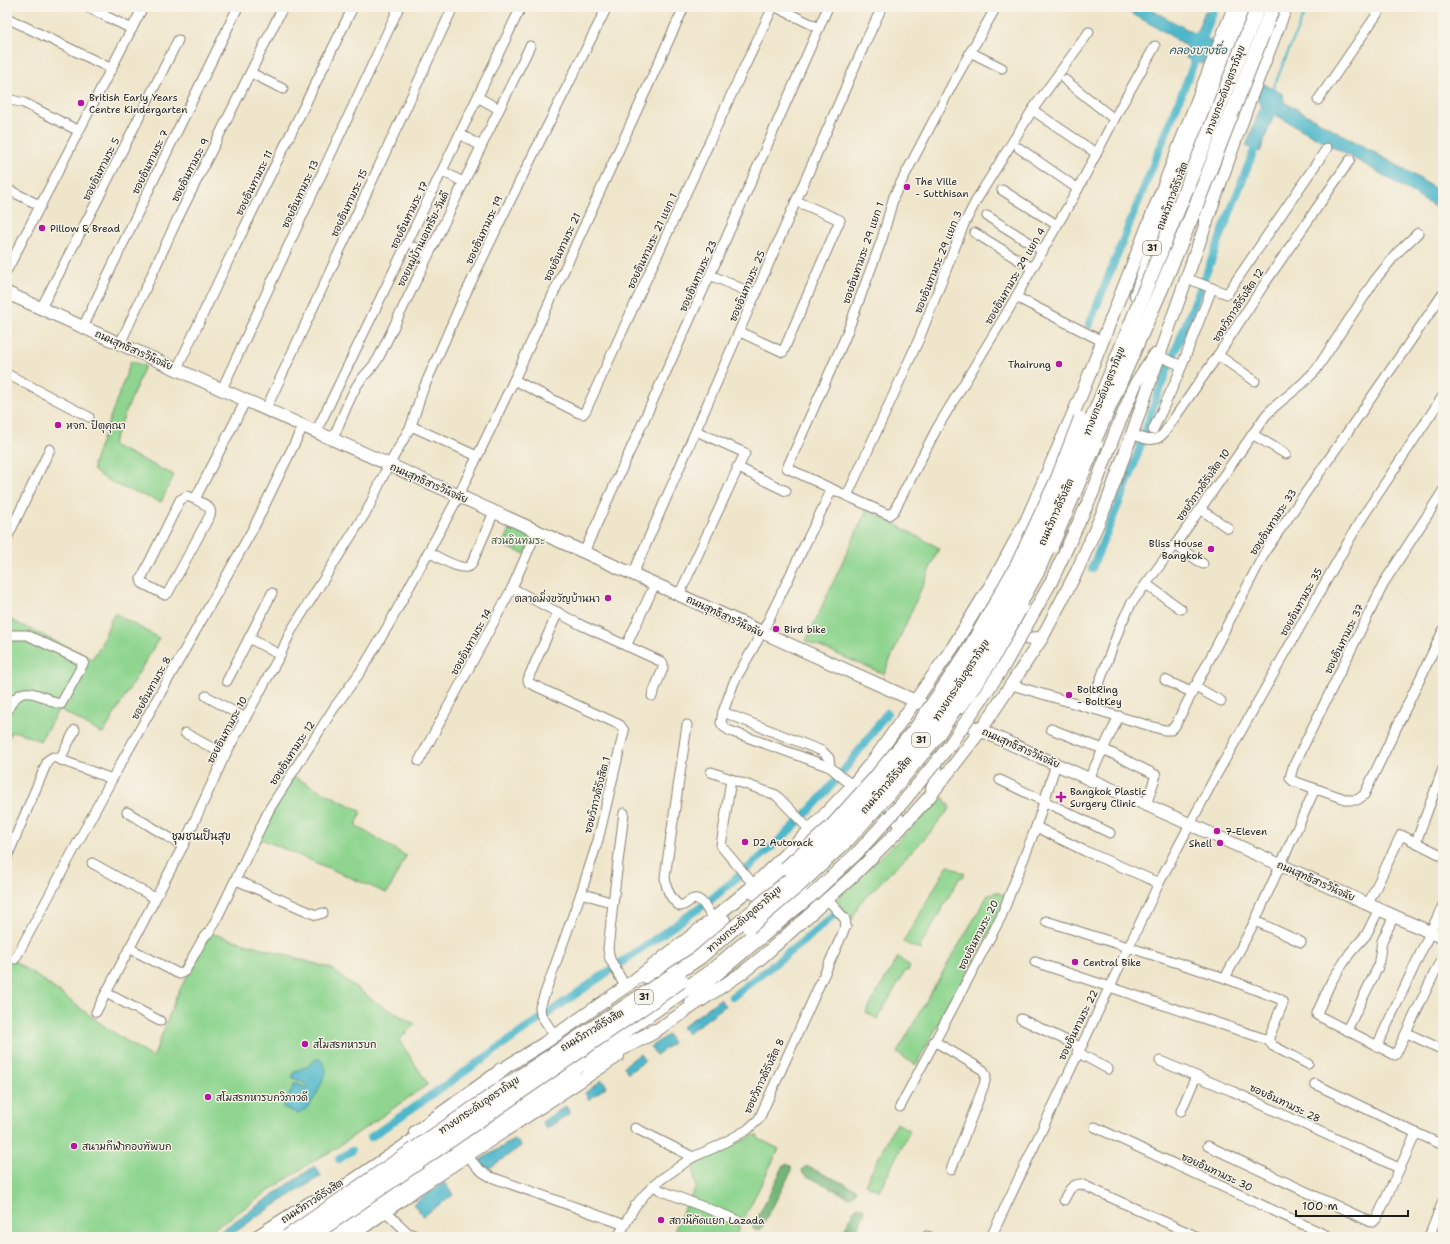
<svg xmlns="http://www.w3.org/2000/svg" width="1450" height="1244" font-family="'Shantell Sans','Playpen Sans Thai',sans-serif">
  <style>
    .green { fill: #8fd590; stroke: #567856 }
    .forest { fill: #73b67a; stroke: #48694b }
    .water { fill: #4eb7cb; stroke: #356a74 }
    .lines { fill: none; stroke-linecap: round; stroke-linejoin: round }
    .stream { stroke: #4eb7cb; stroke-width: 2 }
    .canal { stroke: #4eb7cb; stroke-width: 8 }
    .minor-casing { stroke: #868073; stroke-width: 11 }
    .major-casing { stroke: #868073; stroke-width: 14 }
    .highway-casing { stroke: #868073; stroke-width: 16 }
    .minor { stroke: #fff; stroke-width: 9 }
    .major { stroke: #fff; stroke-width: 12 }
    .highway { stroke: #fff; stroke-width: 14 }
    .major-bridge-casing { stroke: #868073; stroke-width: 14; stroke-linecap: butt }
    .highway-bridge-casing { stroke: #868073; stroke-width: 16; stroke-linecap: butt }
    .major-bridge { stroke: #fff; stroke-width: 12 }
    .highway-bridge { stroke: #fff; stroke-width: 14 }
    .poi-dot { fill: #b5179e; stroke: #f7f3e8; stroke-width: 1.5 }
    .labels { text-anchor: middle; dominant-baseline: central; stroke-width: 3; stroke-linejoin: round; paint-order: stroke }
    .shield { fill: #f7f3e8; stroke: #5e5c59; stroke-width: 1 }
    .shield-label { font-size: 9px; font-weight: bold; fill: #1c1c1c }
    .street-label { font-size: 10px; fill: #1c1c1c; stroke: #f7f3e8 }
    .poi-label { font-size: 10px; fill: #1c1c1c; stroke: #f7f3e8; text-anchor: start }
    .park-label { font-size: 10px; fill: #445d45; stroke: #f7f3e8 }
    .water-label { font-size: 11px; font-style: italic; fill: #305a62; stroke: #f7f3e8 }
    .neighbourhood-label { font-size: 11px; fill: #1c1c1c; stroke: #f7f3e8 }
  </style>
  <rect width="100%" height="100%" fill="#f7f3e8"/>
  <filter id="ink" filterUnits="userSpaceOnUse"><feTurbulence type="fractalNoise" baseFrequency=".025" numOctaves="2"/><feDisplacementMap in="SourceGraphic" scale="8" xChannelSelector="R" yChannelSelector="G"/><feConvolveMatrix kernelMatrix="1 2 1 2 8 2 1 2 1" color-interpolation-filters="sRGB"/></filter>
  <filter id="wash" filterUnits="userSpaceOnUse"><feTurbulence type="fractalNoise" baseFrequency=".012" numOctaves="4" result="noise"/><feDisplacementMap in="SourceGraphic" scale="16" xChannelSelector="R" yChannelSelector="G"/><feGaussianBlur stdDeviation="0.9" result="paint"/><feColorMatrix in="noise" values="0 0 0 0 0 0 0 0 0 0 0 0 0 0 0 0 0 1.4 0 .05"/><feComposite in="paint" operator="in"/></filter>
  <g filter="url(#wash)">
    <rect width="100%" height="100%" fill="#efe5ca"/>
    <g class="green">
      <path d="M131 361 145 366 112 445 174 475 161 502C138 493 113 486 94 471L93 465 96 456Z"/>
      <polygon points="867,509 939,548 884,674 806,641"/>
      <polygon points="512,524 534,535 525,554 503,546"/>
      <polygon points="114,613 159,638 103,734 59,709 40,741 18,732 11,732 7,741 7,618 92,659 100,647"/>
      <polygon points="294,777 361,811 356,826 406,856 388,892 386,893 259,838 277,803"/>
      <polygon points="943,797 950,808 928,835 859,904 852,920 836,900"/>
      <polygon points="948,865 965,874 962,878 960,877 920,947 920,950 903,942"/>
      <polygon points="996,892 1006,896 997,918 916,1065 897,1053 937,982 988,895"/>
      <polygon points="210,933 330,968 377,1003 415,1024 399,1040 428,1084 332,1151 313,1161 202,1237 7,1237 7,956 47,983 108,1029 153,1058 176,997"/>
      <polygon points="898,957 910,967 908,971 906,970 877,1019 866,1012"/>
      <polygon points="896,1123 910,1130 879,1191 865,1184"/>
      <polygon points="756,1135 758,1136 757,1138 779,1149 743,1220 689,1199 696,1188 693,1163"/>
      <polygon points="686,1204 740,1226 735,1237 672,1236"/>
    </g>
    <g class="forest">
      <polygon points="786,1164 791,1166 792,1170 761,1229 756,1231 753,1229 753,1226 784,1165"/>
      <path d="M806 1166 856 1189C855 1194 853 1196 849 1197L803 1174 802 1170Z"/>
      <polygon points="858,1206 864,1209 865,1213 853,1237 841,1237 855,1208"/>
    </g>
    <g class="water">
      <polygon points="1120,7 1146,7 1194,33 1198,29 1205,11 1210,13 1203,30 1206,32 1204,38 1213,42 1211,50 1269,87 1283,94 1284,102 1411,173 1443,194 1443,212 1373,169 1274,114 1260,152 1246,146 1262,104 1203,62 1202,64 1186,58 1187,47 1165,32"/>
      <polygon points="720,999 725,1006 687,1034 682,1027"/>
      <polygon points="668,1035 673,1043 656,1055 650,1047"/>
      <polygon points="640,1054 645,1061 628,1073 624,1066"/>
      <path d="M318 1058C324 1062 325 1066 326 1072 319 1088 314 1107 298 1114L283 1107 295 1083 307 1088 309 1086 292 1077 295 1071 306 1067Z"/>
      <polygon points="602,1080 607,1086 589,1100 585,1093"/>
      <polygon points="566,1106 570,1113 546,1129 542,1122"/>
      <polygon points="515,1139 521,1146 487,1170 480,1160"/>
      <polygon points="315,1166 321,1176 256,1217 234,1233 231,1237 212,1237"/>
      <polygon points="444,1182 453,1195 423,1216 413,1204"/>
    </g>
    <g class="lines">
      <polyline class="stream" points="1272,91 1307,7"/>
      <g class="canal">
        <polyline points="1202,42 1215,7"/>
        <polyline points="1089,325 1198,53"/>
        <polyline points="1092,568 1131,474 1155,401 1210,264 1258,140"/>
        <polyline points="732,997 811,935 835,914"/>
        <path d="M371 1137 708 902C748 868 791 833 825 793 847 768 867 740 887 713"/>
        <polyline points="339,1159 351,1151"/>
      </g>
    </g>
  </g>
  <g filter="url(#ink)">
    <g class="lines">
      <defs>
        <g id="minor">
          <polyline points="87,7 132,29"/>
          <polyline points="776,7 819,28"/>
          <polyline points="7,18 112,69"/>
          <polyline points="970,52 1002,68"/>
          <polyline points="251,73 283,89"/>
          <polyline points="1065,80 1114,119"/>
          <polyline points="7,99 24,103 79,131"/>
          <polyline points="481,99 499,109"/>
          <polyline points="1318,100 1382,7"/>
          <polyline points="1037,113 1096,153"/>
          <polyline points="465,137 481,146"/>
          <polyline points="1019,148 1078,189"/>
          <polyline points="446,173 463,182"/>
          <polyline points="7,189 41,206"/>
          <polyline points="1002,190 1057,225"/>
          <polyline points="987,216 1043,251"/>
          <polyline points="975,233 1032,268"/>
          <polyline points="415,247 428,254"/>
          <polyline points="7,270 143,7"/>
          <polyline points="710,275 756,295"/>
          <polyline points="1186,278 1227,294 1327,148"/>
          <polyline points="1016,297 1102,341"/>
          <polyline points="41,308 97,201 178,40"/>
          <polyline points="83,327 167,152 238,7"/>
          <polyline points="740,332 783,352 840,220 796,201"/>
          <polyline points="120,344 176,222 283,7"/>
          <polyline points="1218,355 1255,381"/>
          <polyline points="1159,356 1182,366"/>
          <polyline points="177,369 228,261 353,7"/>
          <polyline points="7,374 89,417"/>
          <polyline points="514,380 579,413 583,414 586,410 733,91 773,7"/>
          <polyline points="222,389 399,7"/>
          <polyline points="266,409 453,7"/>
          <polyline points="411,426 477,456"/>
          <polyline points="1153,430 1177,378 1212,288"/>
          <polyline points="316,432 521,7"/>
          <path d="M1132 434C1144 439 1155 444 1164 433L1218 355 1265 283 1350 160"/>
          <polyline points="1252,434 1286,454"/>
          <path d="M333 439C340 422 347 404 356 387 362 376 373 369 379 357L530 46"/>
          <polyline points="737,467 786,491"/>
          <polyline points="832,489 787,468 845,338 882,239 894,196 952,85 996,7"/>
          <polyline points="1443,491 1385,581 1293,767 1290,778 1293,781 1348,800 1357,800 1364,795 1443,631"/>
          <polyline points="847,496 919,339 964,224 977,199 1033,109 1089,32"/>
          <path d="M195 499 187 496 180 500 141 579 142 583 165 595 168 593 210 515C213 506 201 503 195 499L246 400"/>
          <polyline points="1200,509 1228,528"/>
          <polyline points="7,538 50,449"/>
          <polyline points="1175,545 1203,564"/>
          <path d="M428 552C437 556 461 572 470 566 471 565 472 562 473 561L494 512"/>
          <polyline points="584,552 710,275 828,7"/>
          <polyline points="633,574 866,41 882,7"/>
          <polyline points="1146,584 1181,609"/>
          <polyline points="512,588 581,625 662,662 663,664 663,668 652,696"/>
          <polyline points="679,595 745,453 696,431"/>
          <path d="M7 635H27L84 662 61 704C55 704 52 701 46 698 26 689 17 690 7 711"/>
          <polyline points="249,638 280,655"/>
          <polyline points="626,646 655,584"/>
          <polyline points="1165,680 1191,692"/>
          <polyline points="227,681 272,593"/>
          <polyline points="1012,685 1090,708 1121,624 1131,604 1175,545 1266,415 1274,407 1302,384 1316,370 1375,280 1397,253 1418,233"/>
          <polyline points="1194,686 1221,701"/>
          <polyline points="206,696 245,718"/>
          <polyline points="1090,708 1164,730 1171,730 1175,726 1266,550 1443,294"/>
          <polyline points="723,712 822,751 829,758 830,767"/>
          <path d="M687 725 665 877C666 889 670 899 680 906 686 905 689 900 694 899 702 897 709 913 713 919"/>
          <polyline points="1051,729 1103,749 1156,775 1146,805"/>
          <polyline points="185,733 225,755"/>
          <polyline points="60,759 75,730"/>
          <polyline points="419,761 512,588 537,531"/>
          <polyline points="711,772 776,795 810,830"/>
          <polyline points="731,779 721,846 754,885"/>
          <polyline points="1089,779 1119,716"/>
          <polyline points="1000,780 1110,833"/>
          <polyline points="853,785 844,779 830,767 730,731 724,727 721,723 723,712 734,682 764,629 832,489 889,515 894,511 937,428 1006,314 1078,189 1120,108 1155,46"/>
          <polyline points="127,812 183,846"/>
          <polyline points="1036,827 1085,851 1159,883"/>
          <polyline points="1416,842 1443,769"/>
          <polyline points="7,857 48,760 53,757 112,779"/>
          <polyline points="92,863 155,898"/>
          <polyline points="236,880 316,915 323,913"/>
          <polyline points="581,893 613,903 608,949 610,959 625,986"/>
          <polyline points="613,903 624,813"/>
          <polyline points="1368,904 1401,835 1443,856"/>
          <polyline points="1379,909 1366,935 1350,953 1331,982 1317,1013 1317,1015 1395,1055 1396,1054 1443,955"/>
          <polyline points="1046,921 1225,978 1280,999 1283,1003 1268,1040"/>
          <polyline points="1255,921 1301,942"/>
          <polyline points="129,948 177,973 180,974 185,971 204,937 210,931 215,922 270,808 334,708 361,671 388,626 455,503 514,380 684,7"/>
          <polyline points="15,959 112,779 254,527 303,426"/>
          <polyline points="1035,962 1268,1040 1273,1046 1308,1064"/>
          <polyline points="1225,978 1255,921 1315,789"/>
          <polyline points="106,993 160,1021"/>
          <polyline points="96,1012 183,846 225,755 280,655 291,631 368,509 385,472 411,426 422,392 462,301 511,199 607,7"/>
          <polyline points="1021,1019 1080,1047"/>
          <polyline points="1347,1030 1378,967 1382,941 1394,916"/>
          <polyline points="1407,1033 1443,1050"/>
          <polyline points="555,1036 541,1015 540,1007 581,893 598,840 624,731 620,725 529,683 528,680 530,674 558,612"/>
          <polyline points="934,1041 983,1070 986,1076 984,1085 951,1170"/>
          <polyline points="1377,1046 1443,905"/>
          <polyline points="1077,1052 1108,1069"/>
          <polyline points="1160,1061 1232,1091 1399,1168"/>
          <polyline points="1315,1084 1416,1133 1443,1145"/>
          <polyline points="900,1107 1001,917 1036,827 1056,764"/>
          <polyline points="1181,1111 1196,1076"/>
          <polyline points="1095,1127 1330,1237"/>
          <polyline points="635,1128 693,1157"/>
          <polyline points="1208,1146 1371,1222 1373,1222 1377,1218 1416,1133"/>
          <path d="M467 1155C475 1165 480 1172 491 1177L625 1225"/>
          <polyline points="654,1185 660,1190 737,1220"/>
          <path d="M1064 1200C1068 1192 1071 1184 1081 1184L1198 1237"/>
          <polyline points="385,1211 408,1233 419,1237"/>
          <polyline points="927,1236 930,1237"/>
          <polyline points="618,1237 635,1206 646,1193 660,1180 693,1157 716,1147 747,1130 759,1119 846,926 845,919 827,899"/>
          <polyline points="991,1237 1159,883 1214,779 1360,521 1443,396"/>
          <polyline points="1429,1237 1443,1201"/>
        </g>
        <g id="major">
          <polyline points="7,293 922,704"/>
          <polyline points="1115,433 1136,383 1154,355"/>
          <path d="M1010 634C1021 639 1030 639 1042 638"/>
          <polyline points="942,713 1443,938"/>
          <polyline points="914,748 934,763 937,773 932,789"/>
          <polyline points="875,795 896,813 900,829"/>
          <polyline points="755,894 785,868"/>
          <polyline points="646,977 667,966 724,920"/>
          <polyline points="691,1002 710,980 811,896"/>
          <polyline points="648,1036 742,973 761,958 852,877 900,829 930,796 981,730 1042,638 1077,571 1106,505 1132,434 1165,339 1250,99 1286,7"/>
          <polyline points="415,1132 501,1070 543,1044 628,985 713,919 754,885 810,830 853,785 878,754 953,647 995,578 1027,519 1080,398 1234,7"/>
          <polyline points="256,1237 311,1202"/>
          <polyline points="350,1237 418,1188 618,1056"/>
        </g>
        <g id="highway">
          <polyline points="1206,222 1208,187 1211,177"/>
          <polyline points="1137,295 1163,216 1245,7"/>
          <polyline points="588,1066 655,1031"/>
          <polyline points="480,1096 501,1070"/>
          <polyline points="271,1237 483,1094"/>
          <polyline points="334,1237 397,1191 560,1081 606,1044 713,970 808,889"/>
        </g>
      </defs>
      <use href="#minor" class="minor-casing"/>
      <use href="#major" class="major-casing"/>
      <use href="#highway" class="highway-casing"/>
      <use href="#minor" class="minor"/>
      <use href="#major" class="major"/>
      <use href="#highway" class="highway"/>
      <defs>
        <g id="major-bridge">
          <polyline points="785,868 831,826 874,778 916,727 968,650 1017,564 1057,478 1080,418"/>
          <polyline points="811,896 858,852 904,801 949,746 1002,669 1051,582 1093,492 1115,433"/>
        </g>
        <g id="highway-bridge">
          <polyline points="1089,452 1161,289 1193,213 1273,7"/>
          <polyline points="1051,546 1095,444"/>
          <polyline points="1013,615 1037,572 1052,537"/>
          <polyline points="960,706 990,662 1020,608"/>
          <polyline points="749,927 801,883 847,840 892,790 936,737 963,696"/>
          <polyline points="287,1237 506,1086 700,957 794,876 840,833 884,785 927,732 979,655 1028,567 1068,479 1204,145 1258,7"/>
          <polyline points="310,1237 681,981"/>
        </g>
      </defs>
      <use href="#major-bridge" class="major-bridge-casing"/>
      <use href="#highway-bridge" class="highway-bridge-casing"/>
      <use href="#major-bridge" class="major-bridge"/>
      <use href="#highway-bridge" class="highway-bridge"/>
    </g>
  </g>
  <g class="poi-dot">
    <circle cx="81" cy="103" r="4"/>
    <circle cx="907" cy="187" r="4"/>
    <circle cx="42" cy="228" r="4"/>
    <circle cx="1059" cy="364" r="4"/>
    <circle cx="58" cy="425" r="4"/>
    <circle cx="1211" cy="549" r="4"/>
    <circle cx="608" cy="598" r="4"/>
    <circle cx="776" cy="629" r="4"/>
    <circle cx="1069" cy="695" r="4"/>
    <path d="M1059 791h4v4h4v4h-4v4h-4v-4h-4v-4h4z"/>
    <circle cx="1217" cy="831" r="4"/>
    <circle cx="745" cy="842" r="4"/>
    <circle cx="1220" cy="843" r="4"/>
    <circle cx="1075" cy="962" r="4"/>
    <circle cx="305" cy="1044" r="4"/>
    <circle cx="208" cy="1097" r="4"/>
    <circle cx="74" cy="1146" r="4"/>
    <circle cx="661" cy="1220" r="4"/>
  </g>
  <g class="labels">
    <g class="shield">
      <rect x="1143" y="241" width="18" height="14" rx="3"/>
      <rect x="912" y="733" width="18" height="14" rx="3"/>
      <rect x="635" y="990" width="18" height="14" rx="3"/>
    </g>
    <g class="shield-label">
      <text x="1152" y="248">31</text>
      <text x="921" y="740">31</text>
      <text x="644" y="997">31</text>
    </g>
    <g class="street-label">
      <text transform="translate(1225 90) rotate(-69)">ทางยกระดับอุตราภิมุข</text>
      <text transform="translate(150 162) rotate(-64)">ซอยอินทามระ 7</text>
      <text transform="translate(101 169) rotate(-63)">ซอยอินทามระ 5</text>
      <text transform="translate(190 170) rotate(-63)">ซอยอินทามระ 9</text>
      <text transform="translate(254 183) rotate(-64)">ซอยอินทามระ 11</text>
      <text transform="translate(300 194) rotate(-65)">ซอยอินทามระ 13</text>
      <text transform="translate(1172 196) rotate(-69)">ถนนวิภาวดีรังสิต</text>
      <text transform="translate(349 203) rotate(-65)">ซอยอินทามระ 15</text>
      <text transform="translate(409 215) rotate(-64)">ซอยอินทามระ 17</text>
      <text transform="translate(484 230) rotate(-65)">ซอยอินทามระ 19</text>
      <text transform="translate(423 239) rotate(-64)">ซอยหมู่บ้านเอเทรีย-วันดี</text>
      <text transform="translate(652 241) rotate(-65)">ซอยอินทามระ 21 แยก 1</text>
      <text transform="translate(562 247) rotate(-65)">ซอยอินทามระ 21</text>
      <text transform="translate(863 253) rotate(-71)">ซอยอินทามระ 29 แยก 1</text>
      <text transform="translate(938 262) rotate(-68)">ซอยอินทามระ 29 แยก 3</text>
      <text transform="translate(698 276) rotate(-66)">ซอยอินทามระ 23</text>
      <text transform="translate(1015 276) rotate(-60)">ซอยอินทามระ 29 แยก 4</text>
      <text transform="translate(747 286) rotate(-67)">ซอยอินทามระ 25</text>
      <text transform="translate(1238 305) rotate(-57)">ซอยวิภาวดีรังสิต 12</text>
      <text transform="translate(134 350) rotate(24)">ถนนสุทธิสารวินิจฉัย</text>
      <text transform="translate(1104 391) rotate(-68)">ทางยกระดับอุตราภิมุข</text>
      <text transform="translate(429 483) rotate(24)">ถนนสุทธิสารวินิจฉัย</text>
      <text transform="translate(1203 485) rotate(-55)">ซอยวิภาวดีรังสิต 10</text>
      <text transform="translate(1056 512) rotate(-66)">ถนนวิภาวดีรังสิต</text>
      <text transform="translate(1273 522) rotate(-57)">ซอยอินทามระ 33</text>
      <text transform="translate(1301 602) rotate(-61)">ซอยอินทามระ 35</text>
      <text transform="translate(725 616) rotate(25)">ถนนสุทธิสารวินิจฉัย</text>
      <text transform="translate(1344 639) rotate(-64)">ซอยอินทามระ 37</text>
      <text transform="translate(471 642) rotate(-61)">ซอยอินทามระ 14</text>
      <text transform="translate(961 680) rotate(-57)">ทางยกระดับอุตราภิมุข</text>
      <text transform="translate(151 688) rotate(-61)">ซอยอินทามระ 8</text>
      <text transform="translate(227 730) rotate(-62)">ซอยอินทามระ 10</text>
      <text transform="translate(1021 748) rotate(24)">ถนนสุทธิสารวินิจฉัย</text>
      <text transform="translate(292 753) rotate(-57)">ซอยอินทามระ 12</text>
      <text transform="translate(886 785) rotate(-49)">ถนนวิภาวดีรังสิต</text>
      <text transform="translate(597 795) rotate(-76)">ซอยวิภาวดีรังสิต 1</text>
      <text transform="translate(1316 881) rotate(24)">ถนนสุทธิสารวินิจฉัย</text>
      <text transform="translate(744 919) rotate(-41)">ทางยกระดับอุตราภิมุข</text>
      <text transform="translate(978 935) rotate(-63)">ซอยอินทามระ 20</text>
      <text transform="translate(1078 1025) rotate(-64)">ซอยอินทามระ 22</text>
      <text transform="translate(592 1030) rotate(-31)">ถนนวิภาวดีรังสิต</text>
      <text transform="translate(764 1076) rotate(-65)">ซอยวิภาวดีรังสิต 8</text>
      <text transform="translate(1285 1103) rotate(25)">ซอยอินทามระ 28</text>
      <text transform="translate(479 1105) rotate(-34)">ทางยกระดับอุตราภิมุข</text>
      <text transform="translate(1217 1172) rotate(25)">ซอยอินทามระ 30</text>
      <text transform="translate(312 1201) rotate(-33)">ถนนวิภาวดีรังสิต</text>
    </g>
    <g class="poi-label">
      <text x="89" y="97">British Early Years<tspan x="89" dy="12">Centre Kindergarten</tspan></text>
      <text x="915" y="181">The Ville<tspan x="915" dy="12">- Sutthisan</tspan></text>
      <text x="50" y="228">Pillow &amp; Bread</text>
      <text x="1051" y="364" text-anchor="end">Thairung</text>
      <text x="66" y="425">หจก. ปิตุคุณา</text>
      <text x="1203" y="543" text-anchor="end">Bliss House<tspan x="1203" dy="12">Bangkok</tspan></text>
      <text x="600" y="598" text-anchor="end">ตลาดมิ่งขวัญบ้านนา</text>
      <text x="784" y="629">Bird bike</text>
      <text x="1077" y="689">BoltRing<tspan x="1077" dy="12">- BoltKey</tspan></text>
      <text x="1070" y="791">Bangkok Plastic<tspan x="1070" dy="12">Surgery Clinic</tspan></text>
      <text x="1225" y="831">7-Eleven</text>
      <text x="753" y="842">D2 Autorack</text>
      <text x="1212" y="843" text-anchor="end">Shell</text>
      <text x="1083" y="962">Central Bike</text>
      <text x="313" y="1044">สโมสรทหารบก</text>
      <text x="216" y="1097">สโมสรทหารบกวิภาวดี</text>
      <text x="82" y="1146">สนามกีฬากองทัพบก</text>
      <text x="669" y="1220">สถานีคัดแยก Lazada</text>
    </g>
    <g class="park-label">
      <text x="518" y="540">สวนอินทมระ</text>
    </g>
    <g class="water-label">
      <text x="1198" y="50">คลองบางซื่อ</text>
    </g>
    <g class="neighbourhood-label">
      <text x="201" y="836">ชุมชนเป็นสุข</text>
    </g>
  </g>
  <rect width="1450" height="1244" fill="none" stroke="#f7f3e8" stroke-width="24"/>
  <path d="M1296 1210v6h112v-6" fill="none" stroke="#1c1c1c" stroke-width="2"/>
  <text x="1302" y="1210" font-size="12" fill="#1c1c1c" stroke="#f7f3e8" stroke-width="3" paint-order="stroke">100 m</text>
</svg>
